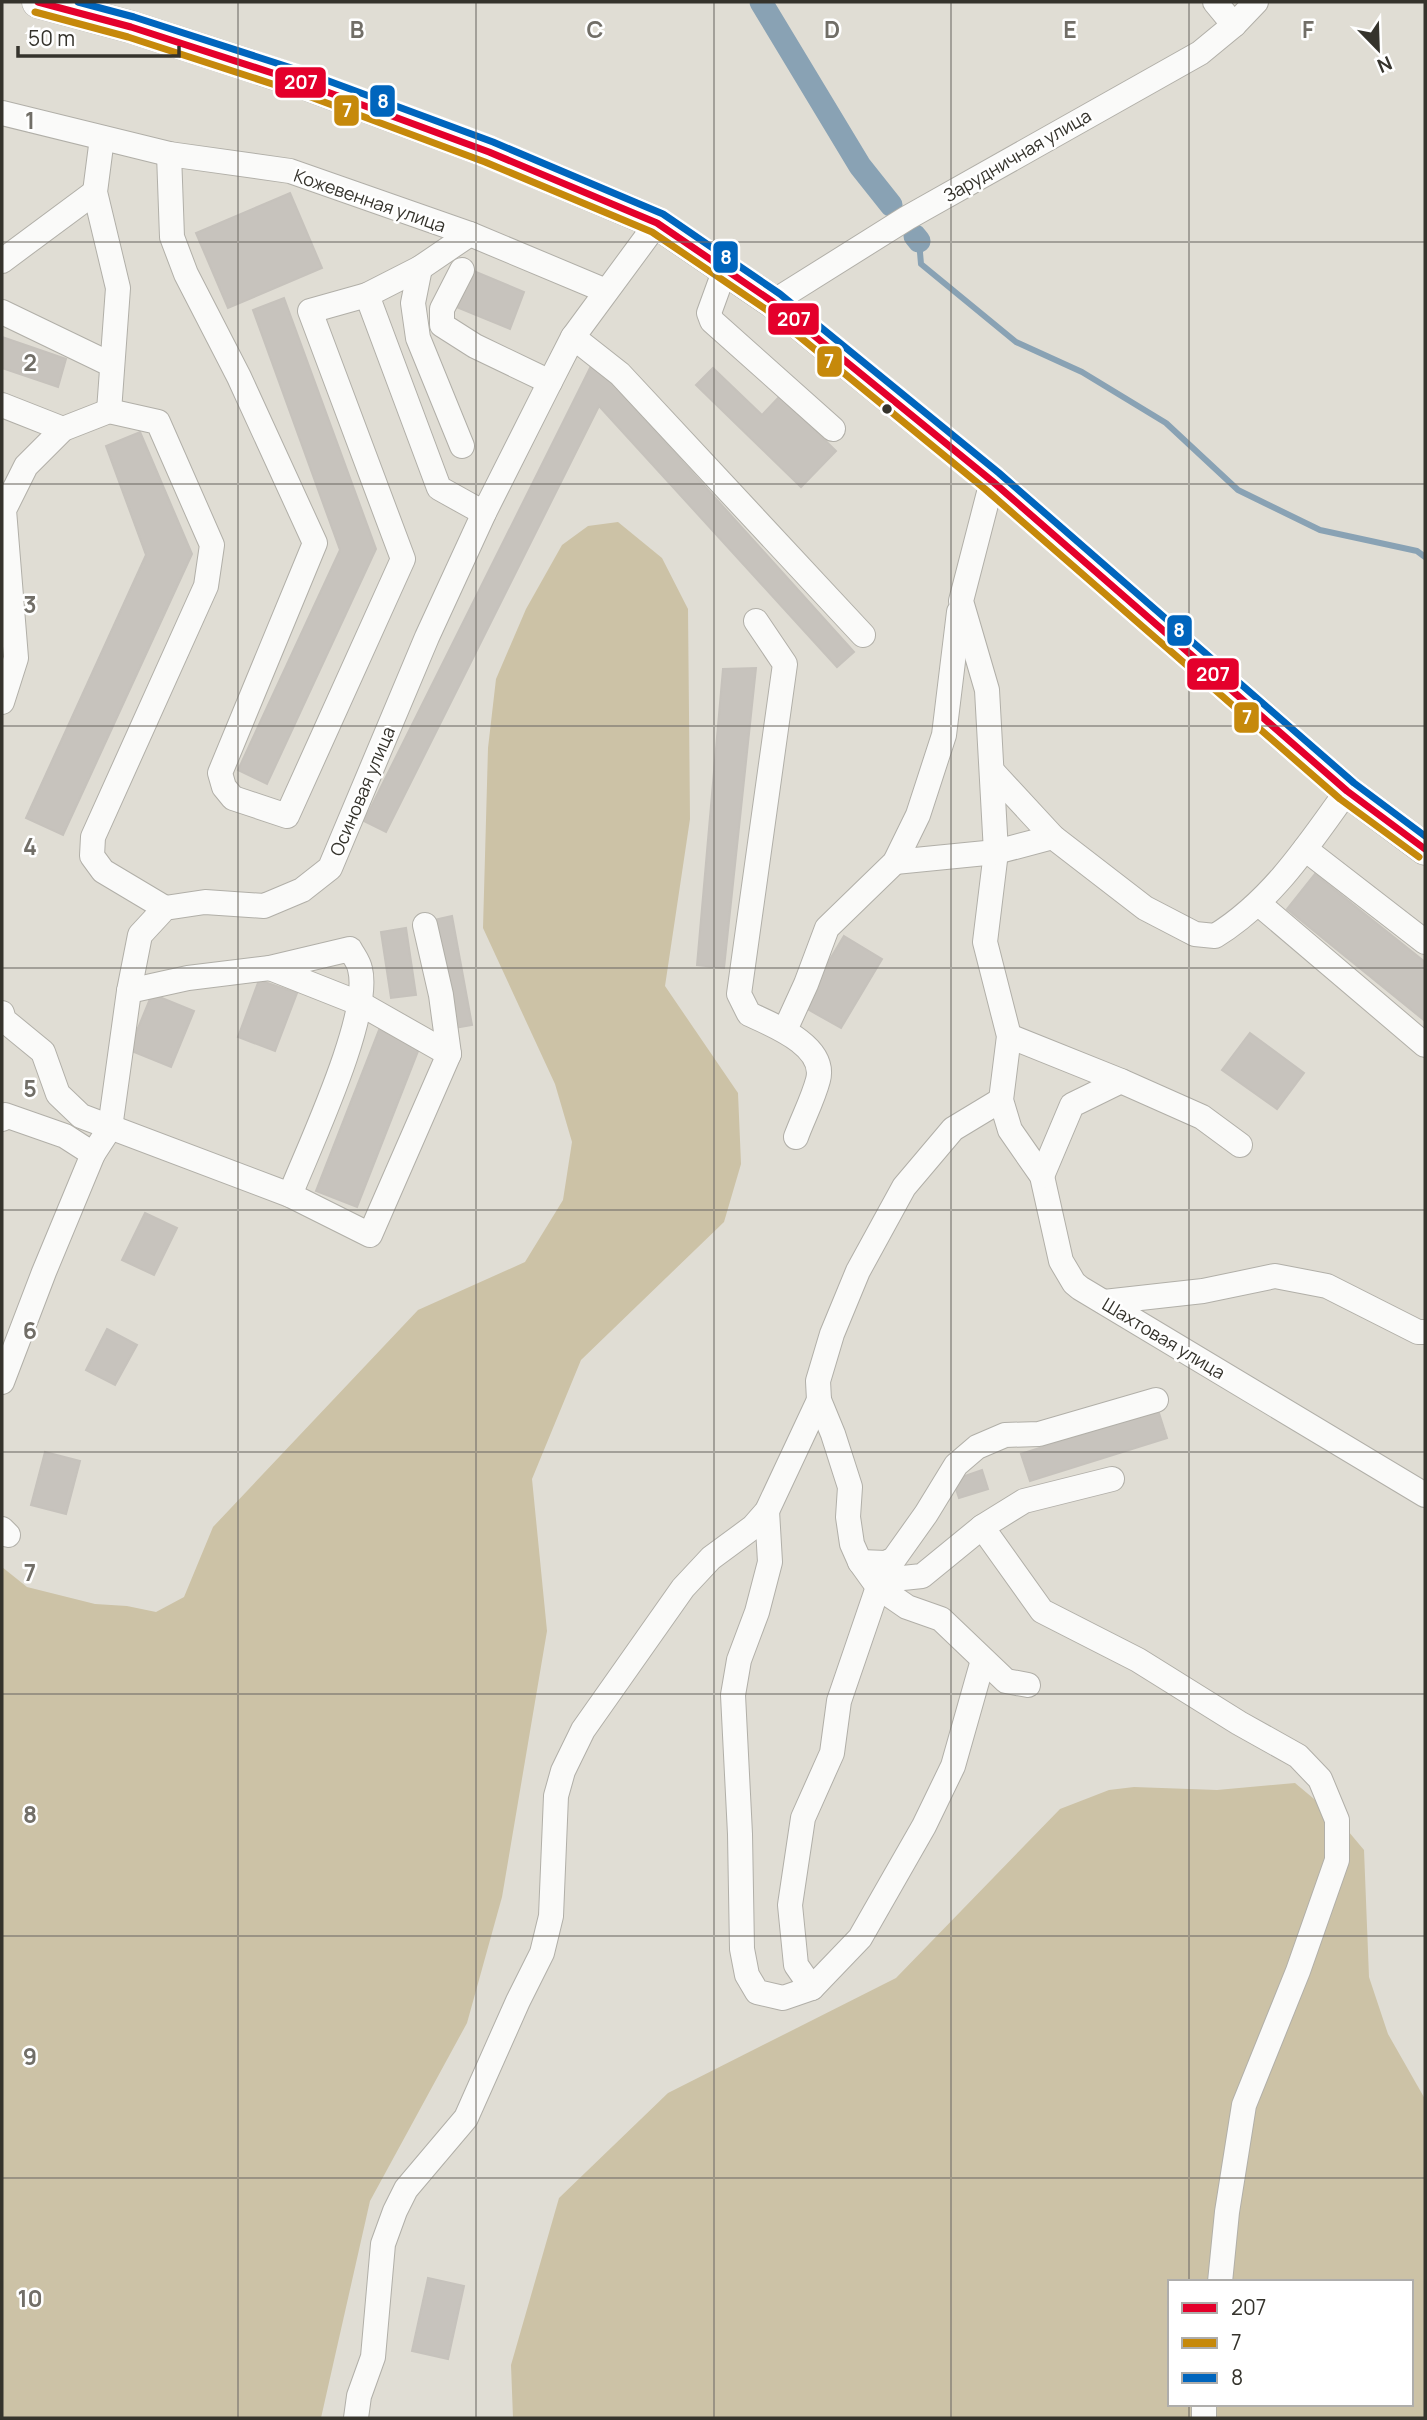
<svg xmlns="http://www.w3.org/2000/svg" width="1427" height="2420" font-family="Manrope,sans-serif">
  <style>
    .forest { fill: #ccc2a6; fill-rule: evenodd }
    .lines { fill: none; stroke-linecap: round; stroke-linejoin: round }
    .stream { stroke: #89a2b4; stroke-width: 6 }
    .canal { stroke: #89a2b4; stroke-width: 23 }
    .building { fill: #c7c3bd; stroke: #c6c2bc; stroke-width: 2 }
    .minor-casing { stroke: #b1afa8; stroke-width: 26 }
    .major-casing { stroke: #b1afa8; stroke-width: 33 }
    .minor { stroke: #fafaf9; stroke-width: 24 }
    .major { stroke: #fafaf9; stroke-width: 32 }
    .bus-1-casing { stroke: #fff; stroke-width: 12 }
    .bus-2-casing { stroke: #fff; stroke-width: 12 }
    .bus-3-casing { stroke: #fff; stroke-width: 12 }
    .bus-1 { stroke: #e4002b; stroke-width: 7 }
    .bus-2 { stroke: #c6890b; stroke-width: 7 }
    .bus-3 { stroke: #0065bd; stroke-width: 7 }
    .grid { fill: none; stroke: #716e67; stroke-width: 2; stroke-opacity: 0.55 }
    .bus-dot { fill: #35332c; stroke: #fff; stroke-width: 2.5 }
    .labels { text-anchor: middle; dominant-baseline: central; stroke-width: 5; stroke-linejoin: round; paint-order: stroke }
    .street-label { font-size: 18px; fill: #35332c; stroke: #fff }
    .grid-label { font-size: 23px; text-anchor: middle; font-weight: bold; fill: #716e67; stroke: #fff; stroke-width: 5; stroke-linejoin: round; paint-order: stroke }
    .line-badge { stroke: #fff; stroke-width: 2.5 }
    .badge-label { font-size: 19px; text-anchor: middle; font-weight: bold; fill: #fff }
  </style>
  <rect width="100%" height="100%" fill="#e0ddd4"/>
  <g class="forest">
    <polygon points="618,522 662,558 688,609 690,819 665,986 738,1093 741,1164 724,1222 581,1360 532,1479 547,1631 502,1897 467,2023 370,2201 321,2418 2,2418 2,1567 27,1587 95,1604 127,1606 156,1612 184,1597 213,1527 418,1310 525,1262 563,1200 572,1142 555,1084 483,928 488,748 496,679 526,609 562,545 588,526"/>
    <path d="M1295 1783 1338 1819 1364 1850 1369 1977 1388 2034 1425 2099V2418H513L511 2365 559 2198 668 2093 896 1978 1060 1809 1109 1790 1134 1787 1217 1790ZM1170 2282H1411V2404H1170Z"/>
  </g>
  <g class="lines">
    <polyline class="stream" points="919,241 921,264 1016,342 1082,372 1166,423 1238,490 1320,530 1417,551 1425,557"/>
    <g class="canal">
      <polyline points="761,2 860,166 891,205"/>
      <polyline points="915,236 919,241"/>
    </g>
  </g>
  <g class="building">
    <polygon points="290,193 322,268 228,308 196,233"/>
    <polygon points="464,267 524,292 510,329 449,304"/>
    <polygon points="284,298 376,549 267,784 238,770 340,550 253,310"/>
    <polygon points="2,337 66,359 58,387 2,368"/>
    <polygon points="593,362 854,652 837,667 599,406 386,832 364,821"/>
    <polygon points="713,368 762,415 780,396 836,451 801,487 696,385"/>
    <polygon points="140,432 192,554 63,835 26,818 146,555 106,446"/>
    <polygon points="756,668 724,968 697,965 723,669"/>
    <polygon points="1315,874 1425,962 1425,1021 1287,909"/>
    <polygon points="452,916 472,1025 454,1028 434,920"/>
    <polygon points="406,928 416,995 391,998 381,932"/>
    <polygon points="844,936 882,959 841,1028 802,1006"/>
    <polygon points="259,980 297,993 275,1051 238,1037"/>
    <polygon points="152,994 194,1011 171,1067 129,1050"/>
    <polygon points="379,1030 420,1046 357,1207 316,1191"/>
    <polygon points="1250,1033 1304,1073 1277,1109 1222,1070"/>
    <polygon points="145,1213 177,1228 154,1275 122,1260"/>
    <polygon points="107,1329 137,1345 115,1385 86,1370"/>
    <polygon points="1158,1410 1167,1438 1030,1481 1021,1454"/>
    <polygon points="45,1452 80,1461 66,1514 31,1505"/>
    <polygon points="982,1470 988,1489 959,1498 953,1480"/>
    <polygon points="428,2278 464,2286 448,2359 412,2351"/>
  </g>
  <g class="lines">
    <defs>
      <g id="minor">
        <polyline points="1215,2 1234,25"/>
        <polyline points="2,113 169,154 290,171 470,234 606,291"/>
        <polyline points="102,138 95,192 118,288 109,411"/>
        <polyline points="169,154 172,237 186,274 239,377 315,543 220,773 224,787 233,798 287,816 403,559 310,311 367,295 420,268 470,234"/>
        <polyline points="2,261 95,192"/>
        <polyline points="420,268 413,303 418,338 462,446"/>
        <polyline points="725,269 709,313 712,321 833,429"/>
        <polyline points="462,270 442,309 442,325 475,346 550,382"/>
        <polyline points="367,295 439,488 484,513"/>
        <polyline points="773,302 907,218 1200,53 1234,25 1256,2"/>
        <polyline points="2,312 112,365"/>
        <polyline points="573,337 620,374 863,635"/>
        <polyline points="2,405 63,429"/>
        <polyline points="992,481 961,601 987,690 996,852 985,942 1009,1036 1001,1100 1010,1130 1042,1176 1061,1261 1074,1283 1080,1288 1425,1495"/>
        <path d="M756 621 785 664 739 994 749 1014C773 1025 827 1046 818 1080 813 1099 803 1118 796 1137"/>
        <polyline points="2,702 16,658 4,510 26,466 63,429 109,411 158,422 212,545 206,586 93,837 92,856 103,871 165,908"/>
        <path d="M992 771 1053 837 1145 908 1195 934 1215 936C1272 901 1309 844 1347 791"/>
        <polyline points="1305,849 1425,942"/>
        <polyline points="895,862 996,852 1053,837"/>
        <polyline points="1259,904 1425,1045"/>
        <polyline points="270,968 361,1004 449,1054"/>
        <path d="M129 991 188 978 270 968 350 949C353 955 359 962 360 969 372 1015 309 1147 290 1195"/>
        <polyline points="2,1013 4,1020 43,1052 58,1094 81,1116 290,1195 370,1235 449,1054 441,995 425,925"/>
        <polyline points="785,1030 806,984 827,928 895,862 918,815 944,735 959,612"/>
        <polyline points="1009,1036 1121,1081 1202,1117 1240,1145"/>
        <polyline points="1001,1100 953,1129 904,1187 858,1271 832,1334 818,1381 819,1400 833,1434 850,1487 848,1517 852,1544 860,1562 878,1587 907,1607 941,1619 1006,1681 1028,1685"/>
        <polyline points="2,1119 5,1115 65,1136 93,1154"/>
        <polyline points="1042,1176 1072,1105 1121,1081"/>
        <polyline points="1104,1302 1203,1291 1275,1276 1327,1286 1418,1332 1425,1332"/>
        <polyline points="2,1382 44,1272 93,1154 110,1128 129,991 140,935 165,908 205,902 264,906 302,890 330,868 427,637 484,513 550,382 573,337 657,223"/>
        <polyline points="767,1511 770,1562 757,1612 739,1660 733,1695 740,1834 742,1949 747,1975 757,1992 783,1998 812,1988 860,1938 924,1826 953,1766 983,1660"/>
        <polyline points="982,1527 1042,1611 1138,1660 1239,1723 1298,1756 1320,1779 1337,1820 1337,1860 1298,1971 1244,2105 1227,2212 1220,2282"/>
        <polyline points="2,1529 8,1535"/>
        <polyline points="860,1562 886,1563 894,1559 926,1514 956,1465 977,1447 1005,1435 1039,1434 1156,1400"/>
        <polyline points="867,1566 893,1579 922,1576 982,1527 1024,1501 1112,1479"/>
        <polyline points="812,1988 796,1965 790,1905 803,1818 832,1753 839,1701 878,1587"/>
        <polyline points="1204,2404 1204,2418"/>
        <polyline points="356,2418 359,2396 373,2357 383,2244 395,2211 406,2189 466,2118 518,2001 542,1953 551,1916 556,1796 563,1771 583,1730 683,1588 711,1558 753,1527 767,1511 819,1400"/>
      </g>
      <polyline id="major" points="38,2 131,27 303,83 489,152 657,223 773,302 992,481 1347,791 1425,849"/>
    </defs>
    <use href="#minor" class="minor-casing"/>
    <use href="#major" class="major-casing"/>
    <use href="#minor" class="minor"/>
    <use href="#major" class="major"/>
    <defs>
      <polyline id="bus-1" points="38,2 131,27 303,83 489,152 657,223 773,302 992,481 1347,791 1425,849"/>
      <polyline id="bus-2" points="35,12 128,37 300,93 485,162 652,232 767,310 985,489 1340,799 1419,857"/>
      <polyline id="bus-3" points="78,2 134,17 307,73 493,142 663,214 780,294 999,473 1354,783 1425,836"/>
    </defs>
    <use href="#bus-1" class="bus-1-casing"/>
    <use href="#bus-2" class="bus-2-casing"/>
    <use href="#bus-3" class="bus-3-casing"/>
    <use href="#bus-1" class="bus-1"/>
    <use href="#bus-2" class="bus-2"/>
    <use href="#bus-3" class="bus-3"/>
  </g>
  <path class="grid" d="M238 2V2418M476 2V2418M714 2V2418M951 2V2418M1189 2V2282M2 242H1425M2 484H1425M2 726H1425M2 968H1425M2 1210H1425M2 1452H1425M2 1694H1425M2 1936H1425M2 2178H1425M1189 2404V2418"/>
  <circle class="bus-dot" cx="887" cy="409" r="6"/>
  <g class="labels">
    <g class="street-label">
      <text transform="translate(1017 155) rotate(-30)">Зарудничная улица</text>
      <text transform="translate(370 200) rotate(19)">Кожевенная улица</text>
      <text transform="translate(362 791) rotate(-67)">Осиновая улица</text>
      <text transform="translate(1164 1338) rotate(31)">Шахтовая улица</text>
    </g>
  </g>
  <g class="grid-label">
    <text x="357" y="38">B</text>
    <text x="595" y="38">C</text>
    <text x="832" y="38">D</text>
    <text x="1070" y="38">E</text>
    <text x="1308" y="38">F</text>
    <text x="30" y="129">1</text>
    <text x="30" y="371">2</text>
    <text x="30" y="613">3</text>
    <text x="30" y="855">4</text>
    <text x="30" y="1097">5</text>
    <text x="30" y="1339">6</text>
    <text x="30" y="1581">7</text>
    <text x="30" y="1823">8</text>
    <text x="30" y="2065">9</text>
    <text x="30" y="2307">10</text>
  </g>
  <g class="line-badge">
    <rect x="274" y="66" width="53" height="33" rx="7" fill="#e4002b"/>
    <rect x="369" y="84" width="27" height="34" rx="7" fill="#0065bd"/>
    <rect x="333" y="94" width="27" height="33" rx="7" fill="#c6890b"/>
    <rect x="712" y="240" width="27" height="34" rx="7" fill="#0065bd"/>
    <rect x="767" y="302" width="53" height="34" rx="7" fill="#e4002b"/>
    <rect x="816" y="345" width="27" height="33" rx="7" fill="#c6890b"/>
    <rect x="1166" y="614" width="27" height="33" rx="7" fill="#0065bd"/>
    <rect x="1186" y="657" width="54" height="34" rx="7" fill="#e4002b"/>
    <rect x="1233" y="701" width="27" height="33" rx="7" fill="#c6890b"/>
  </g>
  <g class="badge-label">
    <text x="301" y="89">207</text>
    <text x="383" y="108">8</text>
    <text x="347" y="117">7</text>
    <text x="726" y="264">8</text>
    <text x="794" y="326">207</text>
    <text x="829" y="368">7</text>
    <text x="1179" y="637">8</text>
    <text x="1213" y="681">207</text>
    <text x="1247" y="724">7</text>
  </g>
  <rect width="1427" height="2420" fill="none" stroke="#35332c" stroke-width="7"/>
  <rect x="1168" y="2280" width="245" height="126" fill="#ffffff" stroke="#aeadab" stroke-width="2"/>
  <rect x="1182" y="2303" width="35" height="10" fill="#e4002b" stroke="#aeadab" stroke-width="2"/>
  <text x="1231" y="2315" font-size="21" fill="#35332c">207</text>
  <rect x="1182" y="2338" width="35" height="10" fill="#c6890b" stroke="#aeadab" stroke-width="2"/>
  <text x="1231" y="2350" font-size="21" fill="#35332c">7</text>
  <rect x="1182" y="2373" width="35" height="10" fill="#0065bd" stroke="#aeadab" stroke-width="2"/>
  <text x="1231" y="2385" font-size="21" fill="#35332c">8</text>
  <g transform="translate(1378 49) rotate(157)" stroke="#ffffff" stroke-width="5" paint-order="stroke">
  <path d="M0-5L12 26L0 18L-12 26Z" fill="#35332c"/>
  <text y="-10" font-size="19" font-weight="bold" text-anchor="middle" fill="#35332c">N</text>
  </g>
  <path d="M18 46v10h161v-10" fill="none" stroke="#35332c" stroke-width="3.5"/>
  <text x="28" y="46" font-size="21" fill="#35332c" stroke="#ffffff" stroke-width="5" paint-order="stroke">50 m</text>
</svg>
